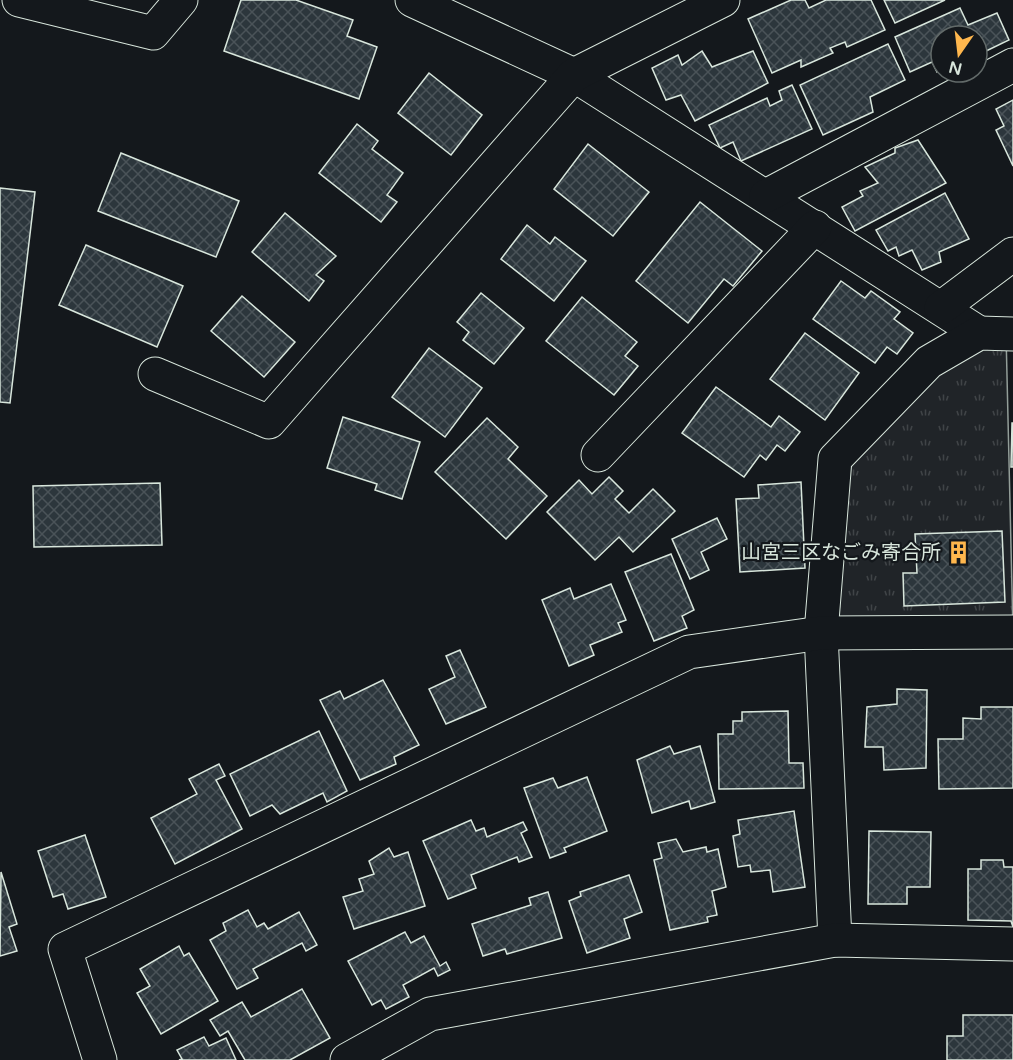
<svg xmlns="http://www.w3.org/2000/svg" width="1013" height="1060" font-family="'Varela Round','Noto Sans JP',sans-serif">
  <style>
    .park { fill: url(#park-tufts); stroke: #939e99; stroke-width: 1.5 }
    .building { fill: url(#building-cross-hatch); stroke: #d8e6dc; stroke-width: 1.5 }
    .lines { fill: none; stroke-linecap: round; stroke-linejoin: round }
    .street-casing { stroke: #d8e6dc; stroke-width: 35 }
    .street { stroke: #14181c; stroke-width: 33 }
    .labels { text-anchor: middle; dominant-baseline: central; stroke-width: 4.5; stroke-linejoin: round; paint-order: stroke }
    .poi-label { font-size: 20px; fill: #d8e6dc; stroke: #14181c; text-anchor: end }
  </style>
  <defs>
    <pattern id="park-tufts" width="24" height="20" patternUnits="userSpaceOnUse" patternTransform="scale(1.5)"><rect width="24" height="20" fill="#202428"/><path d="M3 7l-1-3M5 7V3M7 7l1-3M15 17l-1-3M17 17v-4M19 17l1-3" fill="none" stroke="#404447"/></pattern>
    <pattern id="building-cross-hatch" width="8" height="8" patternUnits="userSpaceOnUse" patternTransform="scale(1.5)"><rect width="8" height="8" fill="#2c363c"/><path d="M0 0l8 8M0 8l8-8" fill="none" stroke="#4a5358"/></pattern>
  </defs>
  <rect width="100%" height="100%" fill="#14181c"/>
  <polygon class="park" points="1006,333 1013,632 821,633 835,459 929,362"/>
  <g class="building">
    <polygon points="241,0 296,0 353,20 347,36 377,47 359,99 224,51"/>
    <polygon points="791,0 805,0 809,8 826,0 871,0 885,30 847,47 845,42 830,48 833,53 801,67 801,60 772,73 748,19"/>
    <polygon points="884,0 945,0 895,23"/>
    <polygon points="960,8 968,25 997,13 1009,40 984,52 985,60 977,64 977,36 941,36 941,70 937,72 932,62 910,72 895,37"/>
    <polygon points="888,44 905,80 870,97 873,112 823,135 800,85"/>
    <polygon points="702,51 712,67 753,51 768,83 695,121 681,95 666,100 652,68 678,55 682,65"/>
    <polygon points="429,73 482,115 451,155 398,113"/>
    <polygon points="792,85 812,129 741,161 733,142 720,148 709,125 767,98 770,106 782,100 779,91"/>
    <polygon points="1013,100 1013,166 996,130 1004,126 996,109"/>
    <polygon points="357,124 378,141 372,149 403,173 387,195 397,202 381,222 319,173"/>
    <polygon points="918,140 946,183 855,231 842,207 863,196 860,191 878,183 865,167 895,153 895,148"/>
    <polygon points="588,144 649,192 613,236 554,189"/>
    <polygon points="121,153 239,201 216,257 98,211"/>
    <polygon points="0,188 35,192 10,403 0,402"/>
    <polygon points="945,193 969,239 939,252 941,262 922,270 912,250 899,256 896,247 888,251 876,230"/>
    <polygon points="700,202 762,251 733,286 724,279 688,323 636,281"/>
    <polygon points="285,213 336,256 316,275 324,281 309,301 252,252"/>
    <polygon points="527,225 550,244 555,237 586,261 554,301 501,259"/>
    <polygon points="86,245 183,286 157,347 59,305"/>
    <polygon points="841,281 865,298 871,291 900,312 894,319 913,333 897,354 887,347 875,363 813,319"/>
    <polygon points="481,293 524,328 494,364 463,340 469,332 457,322"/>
    <polygon points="242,296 295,342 264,377 211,331"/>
    <polygon points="582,297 637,342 625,356 638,366 614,395 546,341"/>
    <polygon points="805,333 859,373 825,420 770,379"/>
    <polygon points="429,348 482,388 445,437 392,397"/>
    <polygon points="716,387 771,427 779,416 800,432 785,451 777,445 766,460 760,455 744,477 682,433"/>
    <polygon points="343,417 420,442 402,499 375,490 377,484 327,468"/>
    <polygon points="487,418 518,447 508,459 547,496 506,539 435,472"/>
    <polygon points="1012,423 1013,423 1013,467 1011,467"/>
    <polygon points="609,477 623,491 615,499 629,513 653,489 675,511 633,552 619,537 595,560 547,512 579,480 592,494"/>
    <polygon points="801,482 805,568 740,572 736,499 759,498 758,485"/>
    <polygon points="160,483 162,545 34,547 33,486"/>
    <polygon points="717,518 727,539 701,552 709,570 690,579 672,539"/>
    <polygon points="1002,531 1005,602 904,606 903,573 917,573 915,534"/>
    <polygon points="671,554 694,610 682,616 687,628 654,641 625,572"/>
    <polygon points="611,584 626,620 618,623 622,632 590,645 594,655 569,666 542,600 570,588 574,599"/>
    <polygon points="460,650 486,707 446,724 429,689 455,677 446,656"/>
    <polygon points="383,680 419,745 394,757 396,764 360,780 320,700 340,691 344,699"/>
    <polygon points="897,689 927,690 926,768 884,770 883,747 865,747 867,707 897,704"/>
    <polygon points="981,707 1013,707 1013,788 939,789 938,739 963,739 963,718 981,719"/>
    <polygon points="788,711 789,763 803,763 804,788 719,789 718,734 733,734 733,721 742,721 742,712"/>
    <polygon points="319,731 347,791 327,802 323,793 280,814 272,805 250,816 230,774"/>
    <polygon points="670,746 674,754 700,746 715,802 691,809 689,801 652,813 637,760"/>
    <polygon points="219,764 225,776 216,780 242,829 175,864 151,818 197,794 189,779"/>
    <polygon points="587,777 607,831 564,848 566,852 550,858 524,788 553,778 558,788"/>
    <polygon points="794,811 805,887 773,892 770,870 751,872 750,865 738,867 733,836 740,834 738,820"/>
    <polygon points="471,820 476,831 484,828 487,837 523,822 527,830 521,833 532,857 519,862 517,857 471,875 476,888 448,899 423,841"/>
    <polygon points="869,831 931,832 930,887 907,887 907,904 868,904"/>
    <polygon points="85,835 106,897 68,909 63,894 53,897 38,851"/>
    <polygon points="676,839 683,852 706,847 707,852 718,849 726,887 712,891 717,915 707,917 708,922 670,930 654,860 662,858 658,843"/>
    <polygon points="389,848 394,857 408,852 425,906 354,929 343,897 363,891 359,879 374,874 369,861"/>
    <polygon points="981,860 1003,860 1004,867 1013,867 1013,927 1011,921 968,920 968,869 981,869"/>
    <polygon points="1,872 17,924 9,927 17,951 0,956"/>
    <polygon points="629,875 642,912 624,919 630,938 587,953 569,901 581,896 580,892"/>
    <polygon points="548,892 562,938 507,954 505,949 483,956 472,924 531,905 529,898"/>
    <polygon points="248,910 257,927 264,923 268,929 299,912 317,945 306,951 302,943 253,969 258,978 237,989 210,940 226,931 223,923"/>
    <polygon points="405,932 411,943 424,936 440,966 446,962 450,970 438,976 434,968 403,985 409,997 386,1009 381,1000 372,1005 348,961"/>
    <polygon points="179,946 184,956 189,953 218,1001 161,1034 137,993 150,986 140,969"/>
    <polygon points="302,989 330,1038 290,1060 245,1060 228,1031 220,1036 210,1020 242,1002 251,1017"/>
    <polygon points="963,1015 1013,1015 1013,1060 947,1060 947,1036 963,1036"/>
    <polygon points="204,1037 209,1046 226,1038 236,1060 179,1060 182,1059 177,1050"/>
  </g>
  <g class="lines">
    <defs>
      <g id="street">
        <polyline points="19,0 153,33 181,0"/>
        <polyline points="412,0 574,75 979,333"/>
        <polyline points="766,196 1013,65"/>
        <polyline points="941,308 1013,254"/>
        <polyline points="155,374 269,422 574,75 723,0"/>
        <polyline points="598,455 815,227"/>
        <polyline points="835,940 821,633 835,459 929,362 979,333 1013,334"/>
        <polyline points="100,1060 65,949 689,652 821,633 1013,632"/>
        <polyline points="347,1060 430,1014 835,940 1013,944"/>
      </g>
    </defs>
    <use href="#street" class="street-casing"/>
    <use href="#street" class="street"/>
  </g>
  <defs>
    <symbol id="building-bare" viewBox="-9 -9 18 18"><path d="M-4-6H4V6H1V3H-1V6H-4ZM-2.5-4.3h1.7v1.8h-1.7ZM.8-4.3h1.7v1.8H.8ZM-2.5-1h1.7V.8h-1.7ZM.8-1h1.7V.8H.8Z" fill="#ffb74d" stroke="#14181c" stroke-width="2.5" paint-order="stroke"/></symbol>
  </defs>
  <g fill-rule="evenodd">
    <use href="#building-bare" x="942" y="536" width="33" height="33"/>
  </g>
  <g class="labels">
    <g class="poi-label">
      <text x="941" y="553">山宮三区なごみ寄合所</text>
    </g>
  </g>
  <g transform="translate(959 54) rotate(194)"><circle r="28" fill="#14181c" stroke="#626a69" stroke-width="1.5"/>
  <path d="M0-4.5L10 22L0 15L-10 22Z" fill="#ffb74d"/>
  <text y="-9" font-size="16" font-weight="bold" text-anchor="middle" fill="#d8e6dc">N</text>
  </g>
</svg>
